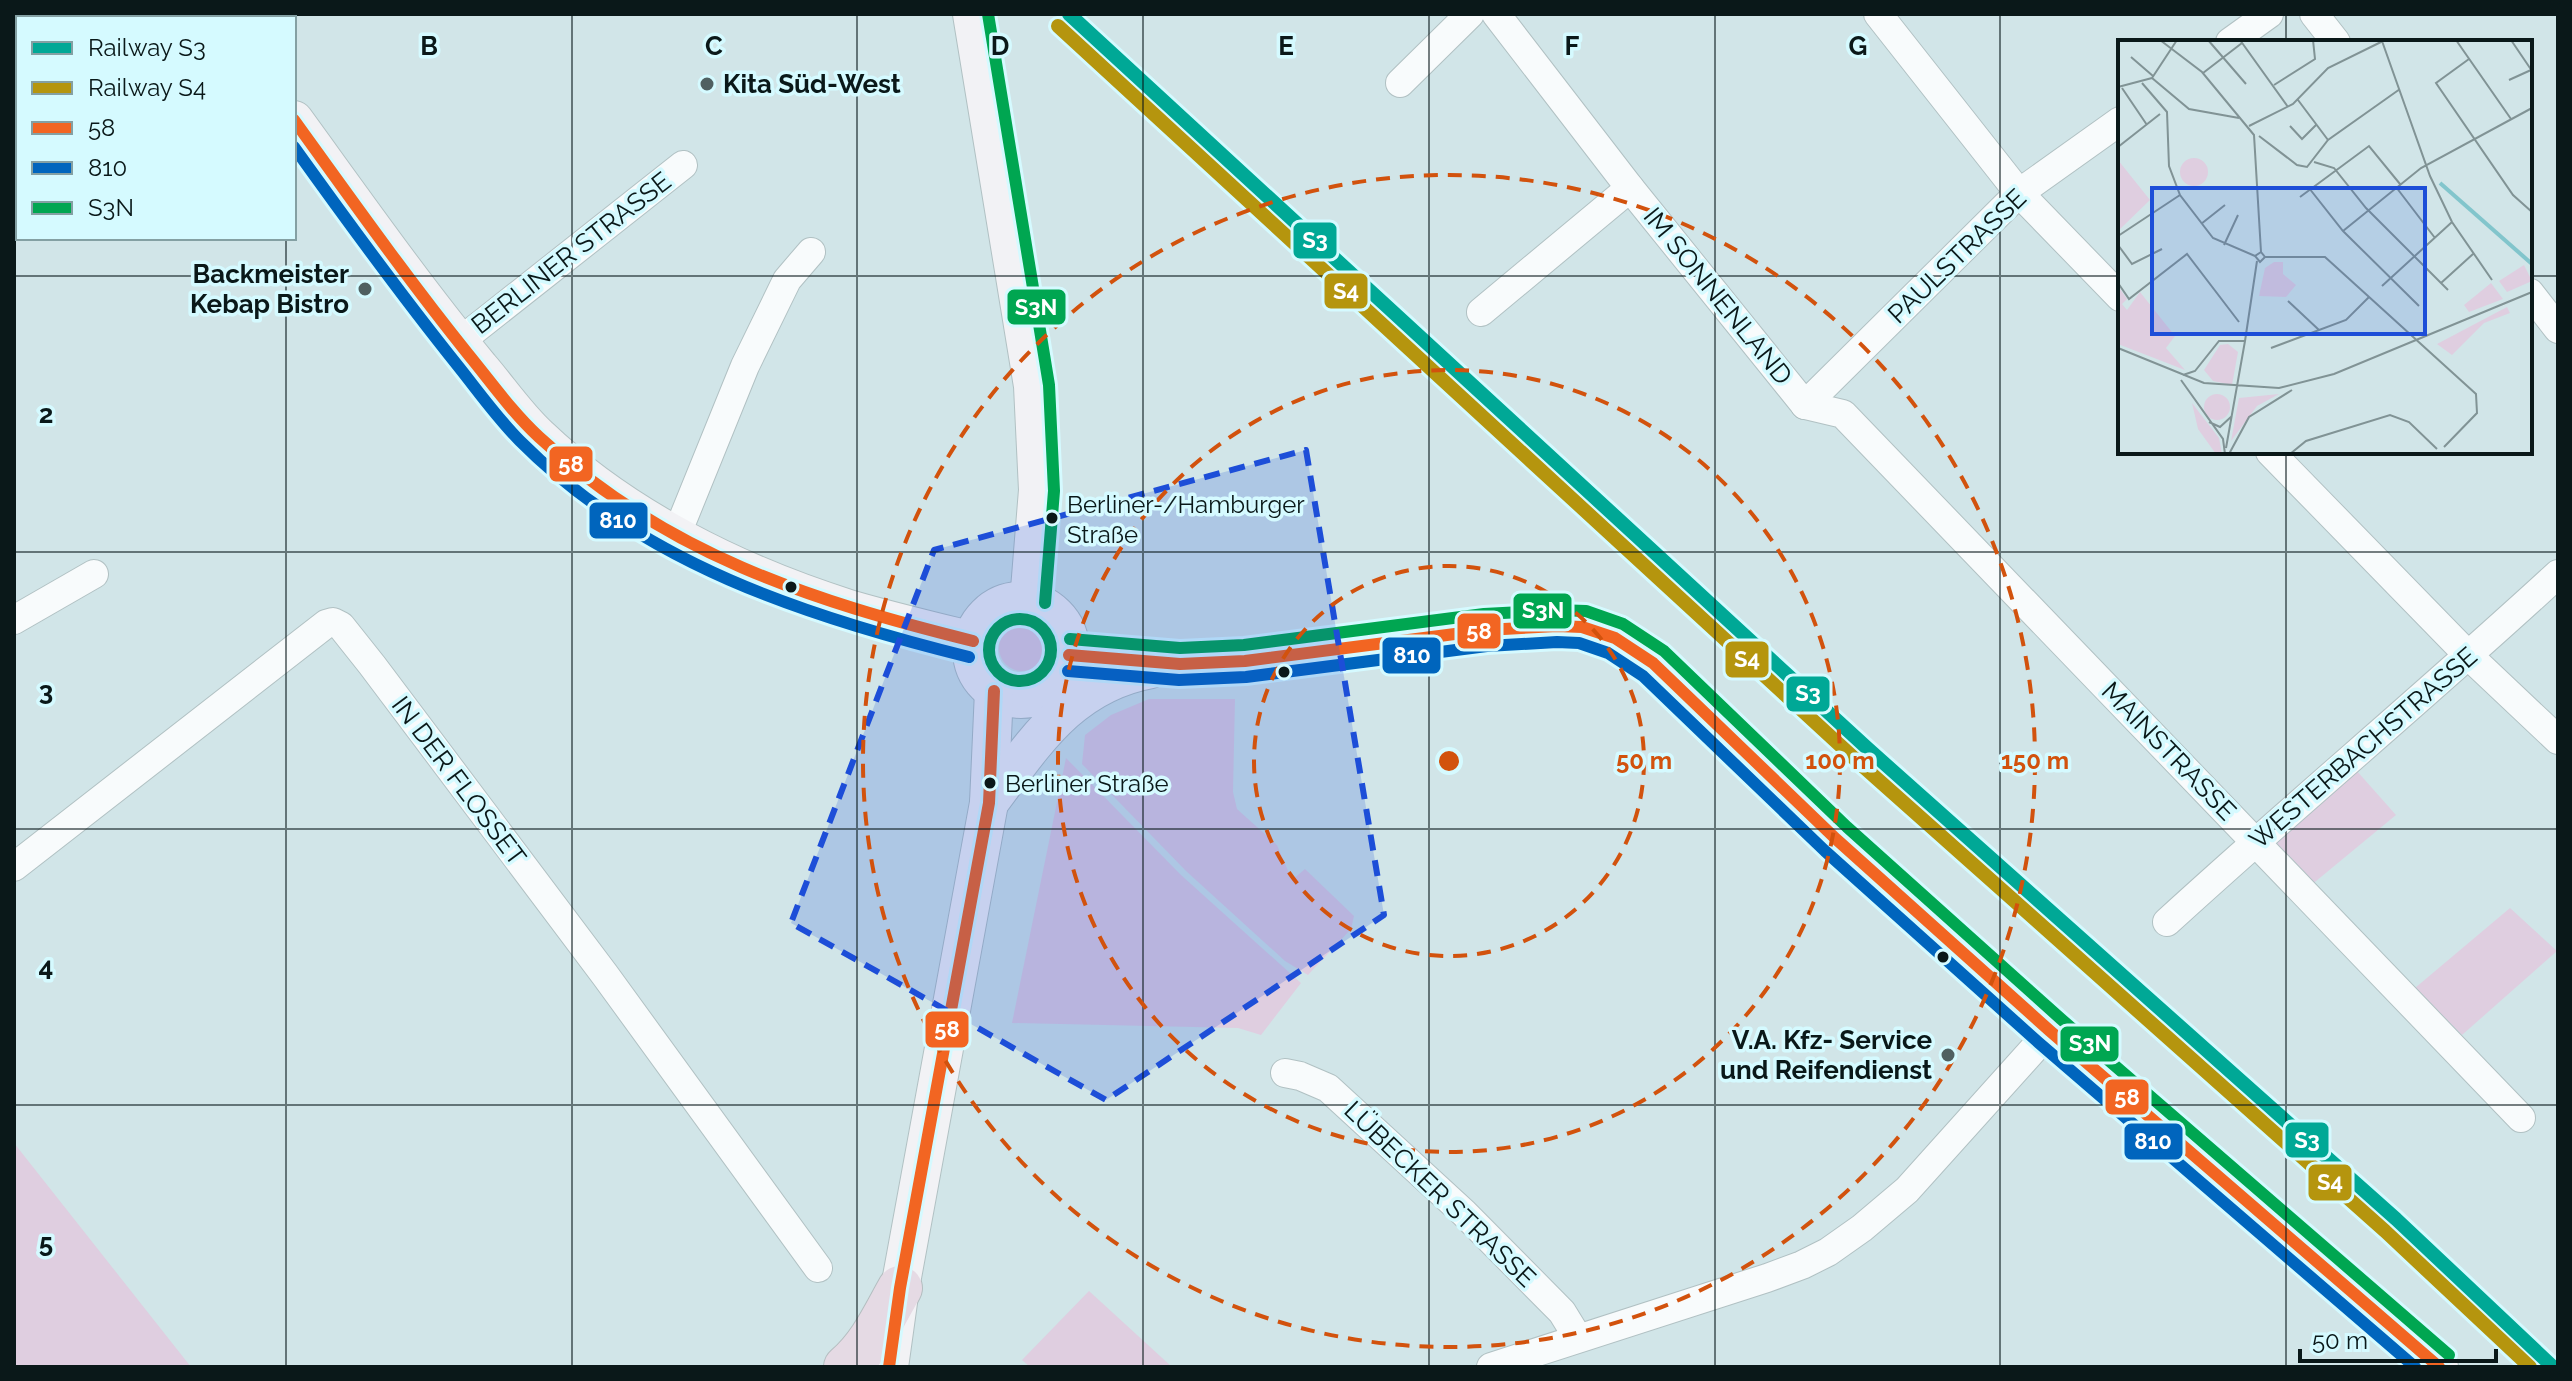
<svg xmlns="http://www.w3.org/2000/svg" width="2572" height="1381" font-family="Raleway,sans-serif">
  <style>
    .green { fill: #dfcee0 }
    .lines { fill: none; stroke-linecap: round; stroke-linejoin: round }
    .street-casing { stroke: #b1c1c3; stroke-width: 30 }
    .secondary-casing { stroke: #b1c1c3; stroke-width: 40 }
    .highway-casing { stroke: #b4bec0; stroke-width: 46 }
    .street { stroke: #f8fbfc; stroke-width: 28 }
    .secondary { stroke: #f2f2f5; stroke-width: 38 }
    .highway { stroke: #e5dae4; stroke-width: 44 }
    .bus-1-casing { stroke: #d5faff; stroke-width: 18 }
    .bus-2-casing { stroke: #d5faff; stroke-width: 18 }
    .bus-3-casing { stroke: #d5faff; stroke-width: 18 }
    .bus-1 { stroke: #f26522; stroke-width: 12 }
    .bus-2 { stroke: #0065bd; stroke-width: 12 }
    .bus-3 { stroke: #00a651; stroke-width: 12 }
    .rail-1-casing { stroke: #d5faff; stroke-width: 20 }
    .rail-2-casing { stroke: #d5faff; stroke-width: 20 }
    .rail-1 { stroke: #00a896; stroke-width: 14 }
    .rail-2 { stroke: #b5950e; stroke-width: 14 }
    .marked { fill: #1d4ed8; fill-opacity: 0.2; stroke: #1d4ed8; stroke-width: 6; stroke-dasharray: 16 10; stroke-linejoin: round }
    .grid { fill: none; stroke: #0a1819; stroke-width: 2; stroke-opacity: 0.55 }
    .ring { fill: none; stroke: #d2520d; stroke-width: 4; stroke-dasharray: 14 10 }
    .poi-dot { fill: #506061; stroke: #d5faff; stroke-width: 3 }
    .bus-dot { fill: #0a1819; stroke: #d5faff; stroke-width: 3 }
    .labels { text-anchor: middle; dominant-baseline: central; stroke-width: 7; stroke-linejoin: round; paint-order: stroke }
    .bus-label { font-size: 24px; fill: #0a1819; stroke: #d5faff; text-anchor: start }
    .poi-label { font-size: 26px; font-weight: bold; fill: #0a1819; stroke: #d5faff; text-anchor: end }
    .street-label { font-size: 26px; fill: #0a1819; stroke: #d5faff }
    .inset-river { fill: none; stroke: #82c5cc; stroke-width: 4 }
    .inset-road { fill: none; stroke: #819395; stroke-width: 2 }
    .view { fill: #1d4ed8; fill-opacity: 0.15; stroke: #1d4ed8; stroke-width: 4 }
    .inset-edge { fill: none; stroke: #0a1819; stroke-width: 4 }
    .grid-label { font-size: 26px; text-anchor: middle; font-weight: bold; fill: #0a1819; stroke: #d5faff; stroke-width: 7; stroke-linejoin: round; paint-order: stroke }
    .centre { fill: #d2520d; stroke: #d5faff; stroke-width: 4 }
    .ring-label { font-size: 24px; text-anchor: middle; font-weight: bold; fill: #d2520d; stroke: #d5faff; stroke-width: 7; stroke-linejoin: round; paint-order: stroke }
    .line-badge { stroke: #d5faff; stroke-width: 3 }
    .badge-label { font-size: 22px; text-anchor: middle; font-weight: bold; fill: #fff }
  </style>
  <rect width="100%" height="100%" fill="#d1e5e8"/>
  <g class="green">
    <circle cx="1022" cy="648" r="23"/>
    <polygon points="1149,699 1235,699 1233,792 1237,809 1277,845 1292,880 1305,869 1354,916 1351,929 1308,975 1285,961 1186,871 1082,764 1085,735 1111,715"/>
    <polygon points="1066,758 1181,875 1301,983 1261,1035 1238,1028 1012,1023"/>
    <polygon points="2348,761 2396,815 2304,891 2256,841"/>
    <polygon points="2510,908 2557,951 2462,1035 2415,988"/>
    <polygon points="14,1143 191,1367 14,1367"/>
    <polygon points="1089,1291 1172,1367 1030,1367 1022,1360"/>
  </g>
  <g class="lines">
    <defs>
      <g id="street">
        <polyline points="1496,14 1630,188 1805,405"/>
        <polyline points="1878,14 2019,193 2120,297"/>
        <polyline points="2314,14 2336,42"/>
        <polyline points="2230,42 2269,14"/>
        <polyline points="1400,83 1470,14"/>
        <polyline points="14,211 18,208"/>
        <polyline points="2530,293 2558,329"/>
        <polyline points="1481,312 1630,188"/>
        <polyline points="459,342 683,165"/>
        <polyline points="1805,405 1843,414 2521,1118"/>
        <polyline points="1805,405 2019,193 2120,121"/>
        <polyline points="2270,452 2469,656 2558,740"/>
        <polyline points="676,536 745,366 787,280 811,252"/>
        <polyline points="14,620 94,574"/>
        <polyline points="14,867 326,624 333,622 341,626 372,665 605,975 818,1268"/>
        <path d="M2167 922C2296 804 2430 692 2558 574"/>
        <polyline points="1285,1073 1300,1076 1328,1088 1464,1213 1562,1312 1578,1338"/>
        <polyline points="1491,1367 1767,1278 1802,1265 1828,1252 1862,1228 1907,1190 2050,1031"/>
      </g>
      <g id="secondary">
        <polyline points="226,14 228,18"/>
        <polyline points="972,14 1033,386 1038,490 1029,602"/>
        <path d="M294 120C355 204 414 288 480 368 499 390 517 417 539 437 624 518 738 574 849 609 890 621 932 631 973 641"/>
        <circle cx="1021" cy="650" r="49"/>
        <polyline points="1069,655 1180,664 1245,661 1486,630 1557,626 1582,627 1615,638 1653,663 1836,839 2050,1031 2439,1367"/>
        <path d="M989 803C1035 742 1070 684 1151 669"/>
        <polyline points="889,1367 900,1288 989,803 994,691"/>
      </g>
      <path id="highway" d="M846 1367C871 1346 884 1316 900 1288"/>
    </defs>
    <use href="#street" class="street-casing"/>
    <use href="#secondary" class="secondary-casing"/>
    <use href="#highway" class="highway-casing"/>
    <use href="#street" class="street"/>
    <use href="#secondary" class="secondary"/>
    <use href="#highway" class="highway"/>
    <defs>
      <g id="bus-1">
        <path d="M294 120C351 199 407 278 468 354 491 382 512 412 539 437 664 553 811 601 973 641"/>
        <polyline points="1069,655 1180,664 1245,661 1486,630 1557,626 1582,627 1615,638 1653,663 1836,839 2050,1031 2439,1367"/>
        <polyline points="889,1367 900,1288 989,803 994,691"/>
      </g>
      <g id="bus-2">
        <path d="M294 147C347 221 401 295 458 366 478 391 497 418 520 441 641 563 807 617 969 657"/>
        <polyline points="1068,671 1179,680 1246,677 1487,646 1557,642 1579,643 1608,653 1643,676 1825,851 2039,1043 2415,1367"/>
      </g>
      <g id="bus-3">
        <polyline points="988,14 1049,385 1054,491 1045,603"/>
        <circle cx="1020" cy="650" r="31"/>
        <polyline points="1070,639 1180,648 1244,645 1484,614 1556,610 1586,611 1623,624 1664,651 1847,827 2061,1019 2449,1355"/>
      </g>
    </defs>
    <use href="#bus-1" class="bus-1-casing"/>
    <use href="#bus-2" class="bus-2-casing"/>
    <use href="#bus-3" class="bus-3-casing"/>
    <use href="#bus-1" class="bus-1"/>
    <use href="#bus-2" class="bus-2"/>
    <use href="#bus-3" class="bus-3"/>
    <defs>
      <polyline id="rail-1" points="1069,14 1867,748 2396,1219 2553,1367"/>
      <polyline id="rail-2" points="1058,26 1856,760 2385,1231 2530,1367"/>
    </defs>
    <use href="#rail-1" class="rail-1-casing"/>
    <use href="#rail-2" class="rail-2-casing"/>
    <use href="#rail-1" class="rail-1"/>
    <use href="#rail-2" class="rail-2"/>
  </g>
  <path class="marked" d="M1306 450 1384 915 1106 1100 791 923 934 550Z"/>
  <path class="grid" d="M286 14V18M572 14V1367M857 14V1367M1143 14V1367M1429 14V1367M1715 14V1367M2000 14V1367M2286 14V42M286 238V1367M14 276H2120M2530 276H2558M2286 452V1367M14 552H2558M14 829H2558M14 1105H2558"/>
  <g class="ring">
    <circle cx="1449" cy="761" r="195"/>
    <circle cx="1449" cy="761" r="391"/>
    <circle cx="1449" cy="761" r="586"/>
  </g>
  <g class="poi-dot">
    <circle cx="707" cy="84" r="8"/>
    <circle cx="365" cy="289" r="8"/>
    <circle cx="1948" cy="1055" r="8"/>
  </g>
  <g class="bus-dot">
    <circle cx="1052" cy="518" r="7"/>
    <circle cx="791" cy="587" r="7"/>
    <circle cx="1284" cy="672" r="7"/>
    <circle cx="990" cy="783" r="7"/>
    <circle cx="1943" cy="957" r="7"/>
  </g>
  <g class="labels">
    <g class="bus-label">
      <text x="1067" y="504">Berliner-/Hamburger<tspan x="1067" dy="30">Straße</tspan></text>
      <text x="1005" y="783">Berliner Straße</text>
    </g>
    <g class="poi-label">
      <text x="723" y="84" text-anchor="start">Kita Süd-West</text>
      <text x="349" y="274">Backmeister<tspan x="349" dy="30">Kebap Bistro</tspan></text>
      <text x="1932" y="1040">V.A. Kfz- Service<tspan x="1932" dy="30">und Reifendienst</tspan></text>
    </g>
    <g class="street-label">
      <text transform="translate(571 253) rotate(-38)">BERLINER STRASSE</text>
      <text transform="translate(1957 256) rotate(-44)">PAULSTRASSE</text>
      <text transform="translate(1718 296) rotate(51)">IM SONNENLAND</text>
      <text transform="translate(2363 748) rotate(-41)">WESTERBACHSTRASSE</text>
      <text transform="translate(2169 751) rotate(46)">MAINSTRASSE</text>
      <text transform="translate(459 781) rotate(53)">IN DER FLOSSET</text>
      <text transform="translate(1440 1194) rotate(44)">LÜBECKER STRASSE</text>
    </g>
  </g>
  <g transform="translate(2118 40)">
    <rect width="414" height="414" fill="#d1e5e8"/>
    <path d="M62 132a14 14 0 1 1 28 0a14 14 0 1 1-28 0ZM0 120 32 160 0 191ZM156 222H165V234L178 245 168 257 141 256 147 228ZM406 225 414 241 389 252 381 241ZM373 243 385 259 351 272 346 265ZM0 246 9 259 4 264 9 270 22 252 57 296 48 308 67 330 0 304ZM389 267 392 273 366 283 334 315 319 304ZM110 304 120 312 114 345 95 341 86 330 102 305ZM86 367a13 13 0 1 1 26 0a13 13 0 1 1-26 0ZM161 354 139 366 113 401 121 358ZM74 363 101 398 104 414H98L80 389Z" fill="#dfcee0"/>
    <path class="inset-river" d="M322 143 414 224"/>
    <path class="inset-road" d="M42 0 84 32 136 95 143 212M90 0 128 44M122 0 170 67M338 0 393 79M393 0 414 31M264 1 312 136 334 182 374 240M13 17 35 36M351 19 318 43 395 155 414 172M85 33 124 3M34 38 71 69 121 78M34 38 59 0M391 40 413 30M24 43 49 72 51 126 62 155 95 198 137 216M156 45 197 19 195 0M0 47 34 38M4 48 29 85M180 60 210 100M131 86 175 64 210 28 265 1M172 86 184 99 198 85M141 96 179 125 189 127 210 100 282 49M0 107 42 74M196 122 216 128 248 168 330 250M278 147 317 198M191 148 225 191 301 266M182 157 251 106 282 144M83 184 107 165M225 191 303 128 414 68M0 196 62 155M0 205 14 224 44 209M106 205 120 175M147 217 143 212 137 216 142 222 147 217H207L358 354 359 373 326 407M0 243 11 259 69 214 121 282M323 243 355 214M264 246 334 182M170 261 201 290M127 301 139 221M0 308 86 343 161 348 216 334 414 252M153 308 228 280 251 257M65 335 77 331 101 301H127M63 340 105 399 107 414M91 382 102 387 114 376M108 408 127 301M111 414 131 377 174 350M172 414 188 401 272 375 291 382 319 409"/>
    <path class="view" d="M34 148H307V294H34Z"/>
    <rect width="414" height="414" class="inset-edge"/>
  </g>
  <g class="grid-label">
    <text x="429" y="55">B</text>
    <text x="714" y="55">C</text>
    <text x="1000" y="55">D</text>
    <text x="1286" y="55">E</text>
    <text x="1572" y="55">F</text>
    <text x="1858" y="55">G</text>
    <text x="46" y="423">2</text>
    <text x="46" y="700">3</text>
    <text x="46" y="976">4</text>
    <text x="46" y="1252">5</text>
  </g>
  <circle cx="1449" cy="761" r="12" class="centre"/>
  <g class="ring-label">
    <text x="1644" y="769">50 m</text>
    <text x="1840" y="769">100 m</text>
    <text x="2035" y="769">150 m</text>
  </g>
  <g class="line-badge">
    <rect x="1292" y="221" width="46" height="39" rx="8" fill="#00a896"/>
    <rect x="1323" y="272" width="46" height="38" rx="8" fill="#b5950e"/>
    <rect x="1006" y="288" width="61" height="38" rx="8" fill="#00a651"/>
    <rect x="548" y="445" width="46" height="38" rx="8" fill="#f26522"/>
    <rect x="588" y="501" width="61" height="39" rx="8" fill="#0065bd"/>
    <rect x="1512" y="592" width="61" height="38" rx="8" fill="#00a651"/>
    <rect x="1456" y="612" width="46" height="38" rx="8" fill="#f26522"/>
    <rect x="1381" y="636" width="61" height="39" rx="8" fill="#0065bd"/>
    <rect x="1724" y="640" width="46" height="39" rx="8" fill="#b5950e"/>
    <rect x="1785" y="675" width="46" height="38" rx="8" fill="#00a896"/>
    <rect x="924" y="1010" width="46" height="39" rx="8" fill="#f26522"/>
    <rect x="2059" y="1025" width="61" height="38" rx="8" fill="#00a651"/>
    <rect x="2104" y="1078" width="46" height="38" rx="8" fill="#f26522"/>
    <rect x="2284" y="1121" width="46" height="38" rx="8" fill="#00a896"/>
    <rect x="2123" y="1122" width="61" height="39" rx="8" fill="#0065bd"/>
    <rect x="2307" y="1163" width="46" height="39" rx="8" fill="#b5950e"/>
  </g>
  <g class="badge-label">
    <text x="1315" y="248">S3</text>
    <text x="1346" y="299">S4</text>
    <text x="1036" y="315">S3N</text>
    <text x="571" y="472">58</text>
    <text x="618" y="528">810</text>
    <text x="1543" y="618">S3N</text>
    <text x="1479" y="639">58</text>
    <text x="1412" y="663">810</text>
    <text x="1747" y="667">S4</text>
    <text x="1808" y="701">S3</text>
    <text x="947" y="1037">58</text>
    <text x="2090" y="1051">S3N</text>
    <text x="2127" y="1105">58</text>
    <text x="2307" y="1148">S3</text>
    <text x="2153" y="1149">810</text>
    <text x="2330" y="1190">S4</text>
  </g>
  <rect width="2572" height="1381" fill="none" stroke="#0a1819" stroke-width="32"/>
  <rect x="16" y="16" width="280" height="224" fill="#d5faff" stroke="#84a0a3" stroke-width="2"/>
  <rect x="32" y="42" width="40" height="12" fill="#00a896" stroke="#84a0a3" stroke-width="2"/>
  <text x="88" y="56" font-size="24" fill="#0a1819">Railway S3</text>
  <rect x="32" y="82" width="40" height="12" fill="#b5950e" stroke="#84a0a3" stroke-width="2"/>
  <text x="88" y="96" font-size="24" fill="#0a1819">Railway S4</text>
  <rect x="32" y="122" width="40" height="12" fill="#f26522" stroke="#84a0a3" stroke-width="2"/>
  <text x="88" y="136" font-size="24" fill="#0a1819">58</text>
  <rect x="32" y="162" width="40" height="12" fill="#0065bd" stroke="#84a0a3" stroke-width="2"/>
  <text x="88" y="176" font-size="24" fill="#0a1819">810</text>
  <rect x="32" y="202" width="40" height="12" fill="#00a651" stroke="#84a0a3" stroke-width="2"/>
  <text x="88" y="216" font-size="24" fill="#0a1819">S3N</text>
  <path d="M2300 1349v12h196v-12" fill="none" stroke="#0a1819" stroke-width="4"/>
  <text x="2312" y="1349" font-size="24" fill="#0a1819" stroke="#d5faff" stroke-width="6" paint-order="stroke">50 m</text>
</svg>
